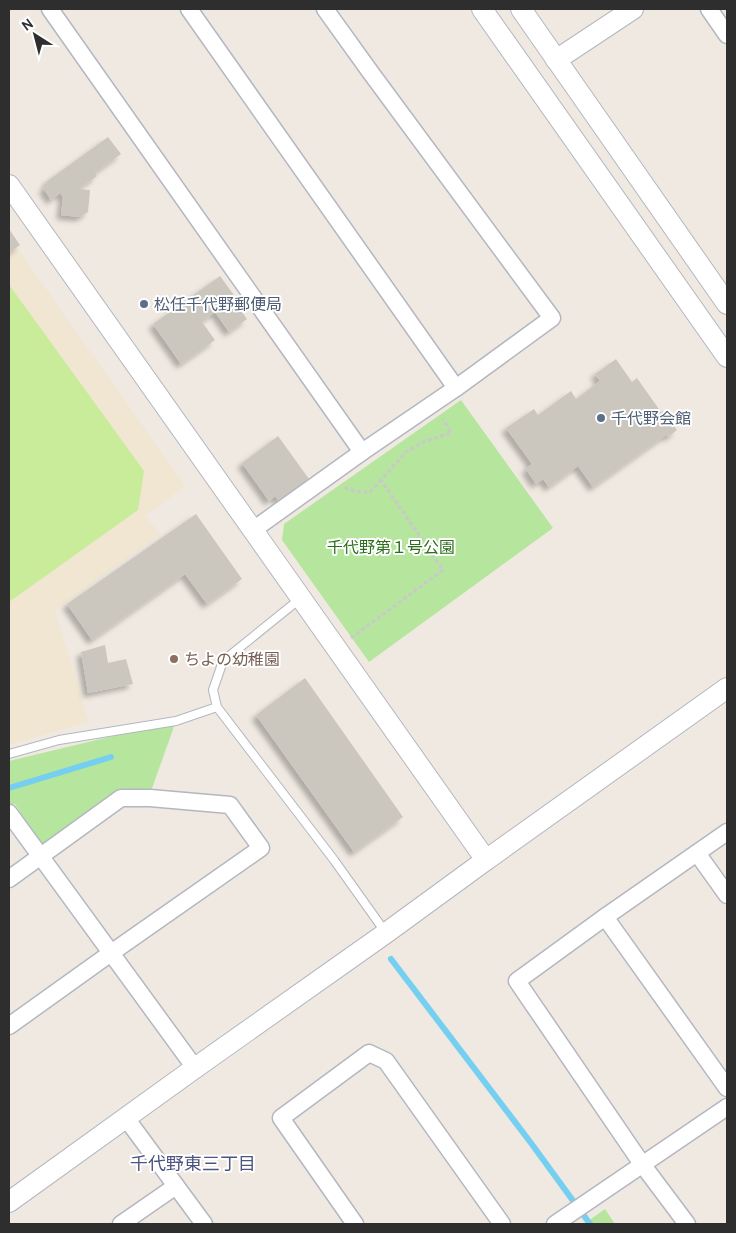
<svg xmlns="http://www.w3.org/2000/svg" width="736" height="1233" font-family="Cabin,'Noto Sans JP',sans-serif">
  <style>
    .education { fill: #f0e6d1 }
    .park { fill: #b6e59e }
    .pitch { fill: #c9ec9a }
    .lines { fill: none; stroke-linecap: round; stroke-linejoin: round }
    .stream { stroke: #75cff0; stroke-width: 6 }
    .building { fill: #cbc7bf; filter: url(#shadow) }
    .service-casing { stroke: #b4b7c1; stroke-width: 10 }
    .minor-casing { stroke: #b4b7c1; stroke-width: 19 }
    .tertiary-casing { stroke: #b4b7c1; stroke-width: 22 }
    .path { stroke: #c9c9c9; stroke-width: 3; stroke-dasharray: 4 2.5; stroke-linecap: butt }
    .service { stroke: #fff; stroke-width: 8 }
    .minor { stroke: #fff; stroke-width: 16 }
    .tertiary { stroke: #fff; stroke-width: 20 }
    .service-dot { fill: #5c6f8a; stroke: #fff; stroke-width: 2 }
    .education-dot { fill: #8d6e63; stroke: #fff; stroke-width: 2 }
    .labels { text-anchor: middle; dominant-baseline: central; stroke-width: 4; stroke-linejoin: round; paint-order: stroke }
    .service-label { font-size: 16px; fill: #4e5e75; stroke: #fff; text-anchor: start }
    .park-label { font-size: 16px; fill: #2c6e1b; stroke: #fff }
    .education-label { font-size: 16px; fill: #785e54; stroke: #fff; text-anchor: start }
    .neighbourhood-label { font-size: 18px; fill: #4d5680; stroke: #fff }
  </style>
  <defs>
    <filter id="shadow"><feDropShadow dx="-4.5" dy="4.5" stdDeviation="2.5" flood-color="#0004"/></filter>
  </defs>
  <rect width="100%" height="100%" fill="#efe9e1"/>
  <polygon class="education" points="9,237 185,486 145,516 160,534 55,610 88,722 9,745"/>
  <g class="park">
    <polygon points="461,400 553,528 369,662 282,540 284,524"/>
    <polygon points="176,721 151,791 42,846 15,804 9,805 9,761"/>
    <polygon points="605,1209 615,1224 584,1224"/>
  </g>
  <polygon class="pitch" points="9,286 10,286 144,471 138,510 9,602"/>
  <g class="lines">
    <g class="stream">
      <polyline points="9,788 111,757"/>
      <polyline points="391,959 531,1143 590,1224"/>
    </g>
  </g>
  <g class="building">
    <polygon points="108,137 121,154 95,173 97,176 79,189 90,190 88,212 80,217 61,215 63,197 60,193 51,200 43,188 48,185 46,182"/>
    <polygon points="9,229 20,245 9,253"/>
    <polygon points="220,276 239,302 236,304 247,319 229,332 215,312 202,322 215,340 181,364 153,324"/>
    <polygon points="616,359 632,382 637,378 661,412 663,411 677,430 668,437 666,435 593,487 578,466 549,487 543,479 536,484 526,469 532,464 506,428 534,409 538,415 571,391 576,399 600,381 595,374"/>
    <polygon points="278,436 309,479 279,501 275,496 269,501 242,463"/>
    <polygon points="196,514 242,579 207,604 185,574 92,640 67,604"/>
    <polygon points="105,645 108,663 126,659 133,684 88,693 81,652"/>
    <polygon points="305,678 403,817 354,852 256,715"/>
  </g>
  <g class="lines">
    <defs>
      <g id="service">
        <polyline points="301,598 223,661 213,690 217,707 334,860 386,933"/>
        <polyline points="9,754 59,740 176,721 217,707"/>
      </g>
      <g id="minor">
        <polyline points="50,9 362,452"/>
        <polyline points="189,9 456,388"/>
        <polyline points="709,9 727,35"/>
        <polyline points="253,530 362,452 456,388 552,318 371,73 325,9"/>
        <polyline points="9,813 195,1068"/>
        <polyline points="697,853 727,895"/>
        <polyline points="9,879 121,798 150,798 230,805 261,848 111,953 9,1026"/>
        <polyline points="605,917 727,1088"/>
        <polyline points="126,1118 204,1224"/>
        <polyline points="121,1224 176,1186"/>
        <polyline points="355,1224 281,1118 369,1053 386,1061 502,1224"/>
        <polyline points="555,1224 727,1107"/>
        <polyline points="687,1224 642,1164 517,981 605,917 727,832"/>
      </g>
      <g id="tertiary">
        <polyline points="482,9 727,357"/>
        <polyline points="521,9 727,304"/>
        <polyline points="556,60 633,9"/>
        <polyline points="9,185 486,860 386,933 195,1068 9,1202"/>
        <polyline points="486,860 727,688"/>
      </g>
    </defs>
    <use href="#service" class="service-casing"/>
    <use href="#minor" class="minor-casing"/>
    <use href="#tertiary" class="tertiary-casing"/>
    <g class="path">
      <path d="M345 487C352 492 361 492 370 492L381 480"/>
      <polyline points="351,638 443,570 381,480 406,452 425,441 451,433 443,419"/>
    </g>
    <use href="#service" class="service"/>
    <use href="#minor" class="minor"/>
    <use href="#tertiary" class="tertiary"/>
  </g>
  <g class="service-dot">
    <circle cx="144" cy="304" r="5"/>
    <circle cx="601" cy="418" r="5"/>
  </g>
  <circle class="education-dot" cx="174" cy="659" r="5"/>
  <g class="labels">
    <g class="service-label">
      <text x="154" y="304">松任千代野郵便局</text>
      <text x="611" y="418">千代野会館</text>
    </g>
    <g class="park-label">
      <text x="391" y="547">千代野第１号公園</text>
    </g>
    <g class="education-label">
      <text x="184" y="659">ちよの幼稚園</text>
    </g>
    <g class="neighbourhood-label">
      <text x="193" y="1164">千代野東三丁目</text>
    </g>
  </g>
  <rect width="736" height="1233" fill="none" stroke="#2e2e2e" stroke-width="20"/>
  <g transform="translate(35 35) rotate(324)" stroke="#ffffff" stroke-width="4" paint-order="stroke">
  <path d="M0-4L9 19L0 12L-9 19Z" fill="#2e2e2e"/>
  <text y="-8" font-size="14" font-weight="bold" text-anchor="middle" fill="#2e2e2e">N</text>
  </g>
</svg>
